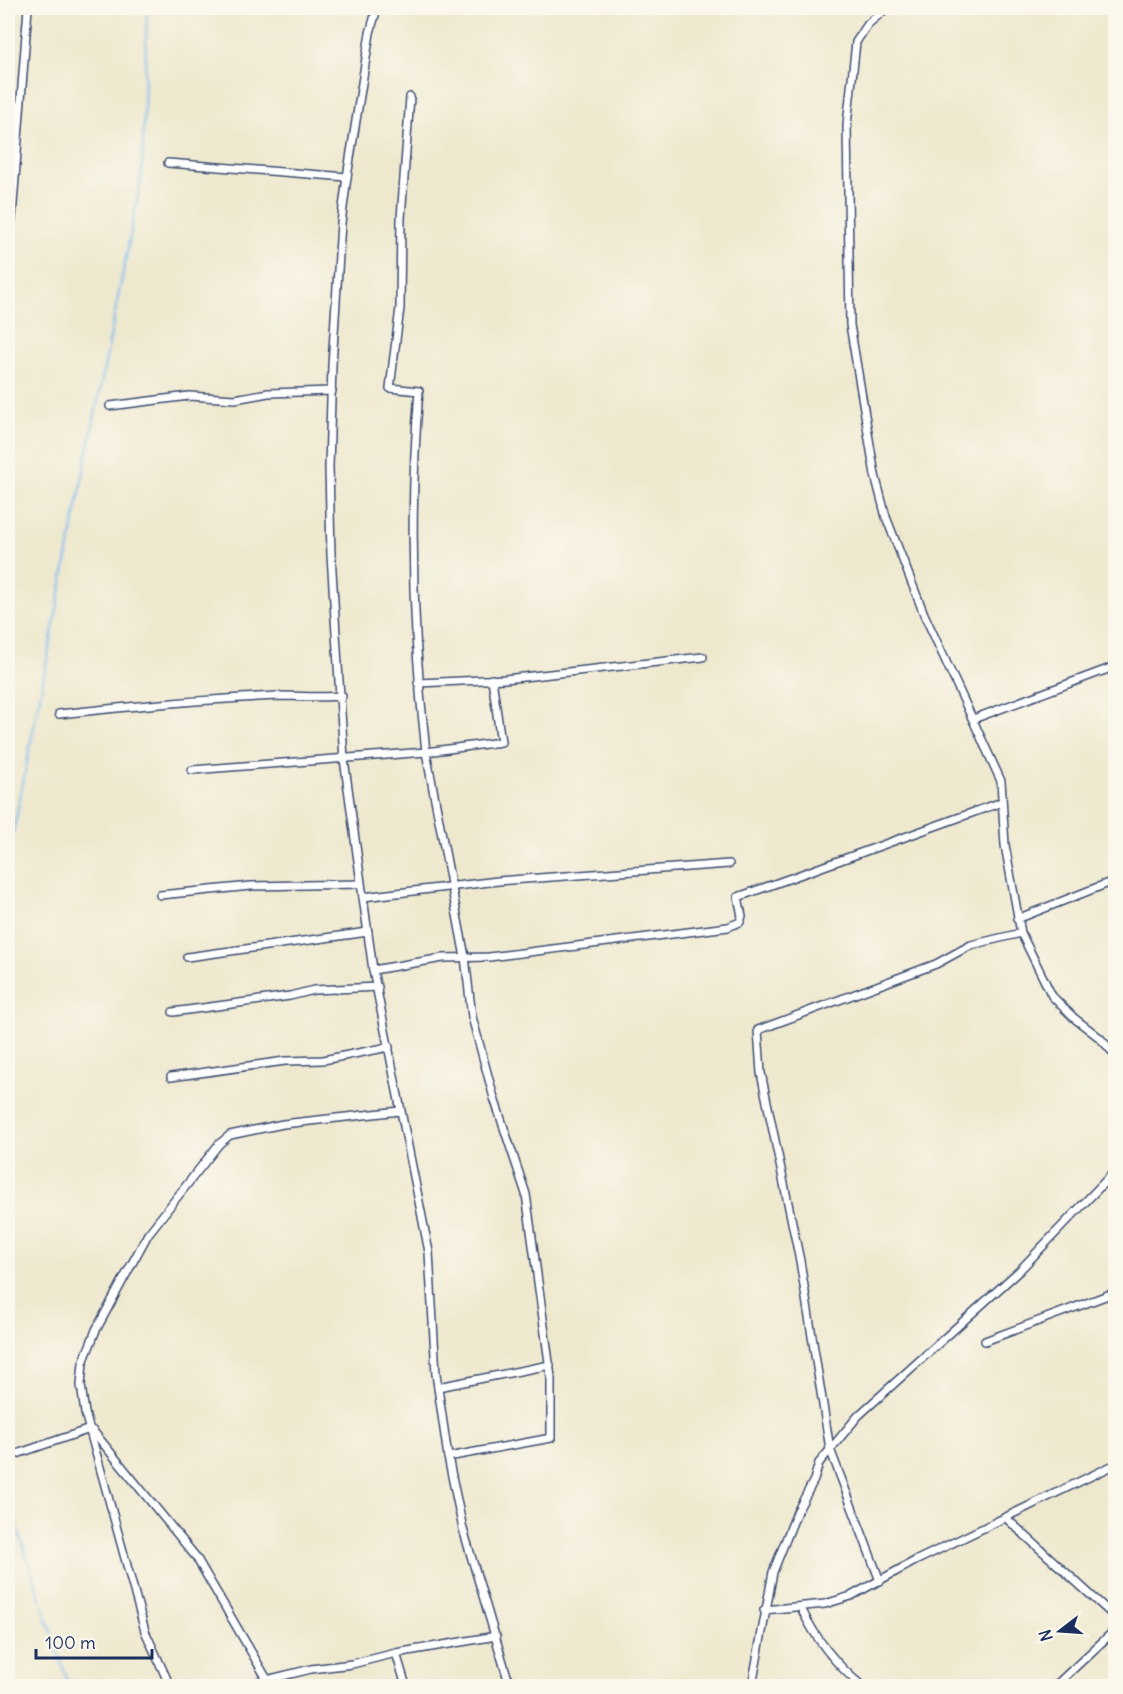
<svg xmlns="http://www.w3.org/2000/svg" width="1123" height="1694" font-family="Delius,sans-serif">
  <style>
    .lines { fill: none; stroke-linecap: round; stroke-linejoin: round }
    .stream { stroke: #7bbbef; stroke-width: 2 }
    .street-casing { stroke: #3b4b6f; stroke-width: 10 }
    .street { stroke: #fff; stroke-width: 7 }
  </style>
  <rect width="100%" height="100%" fill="#fbf7ec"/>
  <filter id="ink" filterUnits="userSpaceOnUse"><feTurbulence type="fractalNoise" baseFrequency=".0167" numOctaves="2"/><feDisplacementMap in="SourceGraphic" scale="12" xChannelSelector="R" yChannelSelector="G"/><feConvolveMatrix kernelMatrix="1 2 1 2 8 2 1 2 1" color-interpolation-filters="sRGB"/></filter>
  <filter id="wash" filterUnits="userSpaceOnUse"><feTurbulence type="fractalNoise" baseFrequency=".008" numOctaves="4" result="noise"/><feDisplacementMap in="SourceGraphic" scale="24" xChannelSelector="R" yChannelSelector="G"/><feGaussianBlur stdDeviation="1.35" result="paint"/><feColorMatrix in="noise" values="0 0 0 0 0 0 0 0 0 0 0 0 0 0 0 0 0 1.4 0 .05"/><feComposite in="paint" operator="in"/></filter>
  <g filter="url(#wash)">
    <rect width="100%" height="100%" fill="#eee8ce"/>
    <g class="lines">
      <g class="stream">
        <polyline points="8,859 142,175 147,8"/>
        <polyline points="8,1499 69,1686"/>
      </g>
    </g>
  </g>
  <g filter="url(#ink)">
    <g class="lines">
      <defs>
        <g id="street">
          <polyline points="377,8 370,33 347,177 341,223 332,365 329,467 331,555 344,759 373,970 429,1252 436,1374 448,1457 463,1529 510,1686"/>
          <polyline points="887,8 868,24 856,42 847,125 850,325 875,475 886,517 924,614 1001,781 1005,845 1021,933 1052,996 1074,1018 1100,1038 1116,1056"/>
          <polyline points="168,163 347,177"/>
          <polyline points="8,244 12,217 28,8"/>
          <polyline points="110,406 189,396 235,399 268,393 332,391"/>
          <polyline points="418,683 505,679 703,657"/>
          <path d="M59 714C132 706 205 699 278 696 300 696 320 698 342 696"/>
          <polyline points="973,719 1116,666"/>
          <path d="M192 770 426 752C412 631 409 512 419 391L390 388 400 308 401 218 410 97"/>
          <polyline points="160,895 251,886 360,884"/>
          <polyline points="363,897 498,881 729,864"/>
          <polyline points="1017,919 1116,880"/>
          <polyline points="187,957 368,932"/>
          <polyline points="373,970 443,958 489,957 728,927 740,922 742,916 738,897 1002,802"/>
          <polyline points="173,1012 290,996 314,990 378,987"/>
          <polyline points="171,1077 285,1061 323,1060 389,1047"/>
          <polyline points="985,1341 1116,1292"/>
          <polyline points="438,1387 550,1365"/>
          <polyline points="93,1431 196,1557 271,1686"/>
          <polyline points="8,1457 90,1429"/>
          <polyline points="448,1457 551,1438 551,1377 526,1194 494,1098 472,1017 465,957 426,752 501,742 492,679"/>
          <polyline points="1006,1518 1116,1618"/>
          <polyline points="880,1581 830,1449 800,1261 761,1073 758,1030 936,964 971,945 1021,933"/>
          <path d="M801 1608C816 1640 835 1664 862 1686"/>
          <polyline points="764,1610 825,1604 851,1596 915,1561 1116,1464"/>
          <polyline points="396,1653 406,1686"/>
          <polyline points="170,1686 145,1631 85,1413 81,1385 83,1363 96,1330 148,1234 219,1144 230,1135 283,1124 400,1111"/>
          <polyline points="242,1686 311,1669 352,1664 396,1653 496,1636"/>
          <polyline points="752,1686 773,1572 797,1512 814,1480 819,1463 858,1416 1019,1271 1116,1170"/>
          <polyline points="1055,1686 1116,1629"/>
        </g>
      </defs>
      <use href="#street" class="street-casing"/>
      <use href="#street" class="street"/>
    </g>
  </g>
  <rect width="1123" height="1694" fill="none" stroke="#fbf7ec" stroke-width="30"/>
  <g transform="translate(1060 1631) rotate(253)" stroke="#fbf7ec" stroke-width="4.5" paint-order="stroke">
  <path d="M0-4.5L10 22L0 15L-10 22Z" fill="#1b2f5e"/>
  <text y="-9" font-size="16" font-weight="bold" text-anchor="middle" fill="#1b2f5e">N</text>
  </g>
  <path d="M36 1649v9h116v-9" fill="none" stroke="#1b2f5e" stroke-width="3"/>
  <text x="45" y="1649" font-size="18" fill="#1b2f5e" stroke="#fbf7ec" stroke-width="4.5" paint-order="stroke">100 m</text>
</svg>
